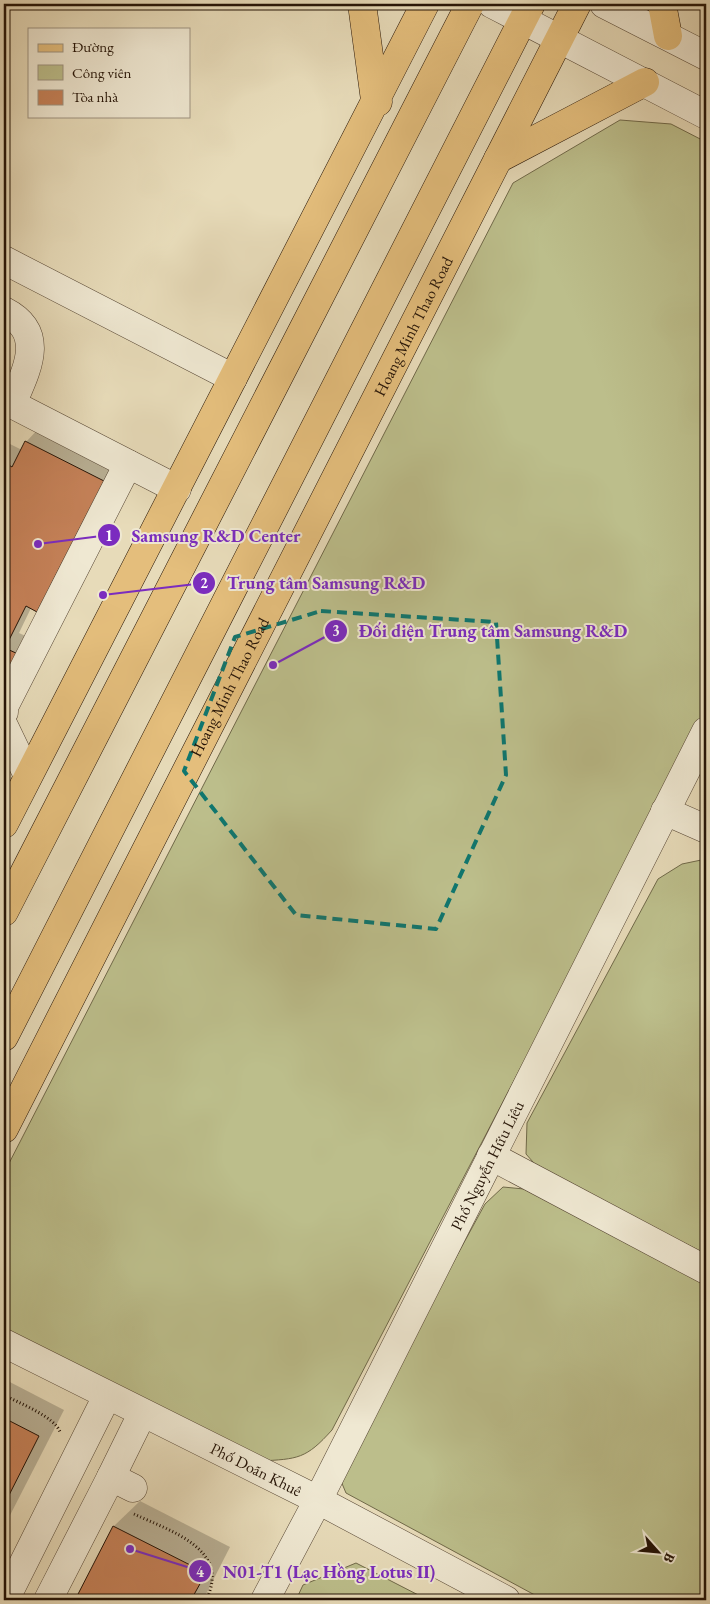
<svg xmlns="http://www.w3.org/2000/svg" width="710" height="1604" font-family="'EB Garamond',serif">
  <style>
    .green { fill: #bcbe8b; stroke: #706949 }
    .shadow { fill: #0003 }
    .building { fill: #c58158; stroke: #251407 }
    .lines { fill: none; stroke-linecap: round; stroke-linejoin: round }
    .minor-casing { stroke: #564634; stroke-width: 29 }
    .major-casing { stroke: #251407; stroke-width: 29 }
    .path { stroke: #251407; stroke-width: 3; stroke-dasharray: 1 2.5; stroke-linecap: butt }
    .minor { stroke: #efe8d2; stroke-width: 28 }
    .major { stroke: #e4be7c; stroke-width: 28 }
    .marked { fill: none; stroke: #0f766e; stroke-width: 4; stroke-dasharray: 10 6; stroke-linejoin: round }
    .labels { text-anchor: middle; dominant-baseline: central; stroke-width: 4; stroke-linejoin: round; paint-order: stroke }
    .street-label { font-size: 16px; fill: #251407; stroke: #efe8d2 }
    .leader { fill: none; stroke: #7b2cbf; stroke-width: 2 }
    .callout-dot { fill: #7b2cbf; stroke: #efe8d2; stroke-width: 2 }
    .mark-label { font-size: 15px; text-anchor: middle; font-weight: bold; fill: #fff }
    .callout-label { font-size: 18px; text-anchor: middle; font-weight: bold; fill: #7b2cbf; stroke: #efe8d2; stroke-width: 4; stroke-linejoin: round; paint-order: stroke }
  </style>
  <rect width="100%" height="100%" fill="#e7dbb9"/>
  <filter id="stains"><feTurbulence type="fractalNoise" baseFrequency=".004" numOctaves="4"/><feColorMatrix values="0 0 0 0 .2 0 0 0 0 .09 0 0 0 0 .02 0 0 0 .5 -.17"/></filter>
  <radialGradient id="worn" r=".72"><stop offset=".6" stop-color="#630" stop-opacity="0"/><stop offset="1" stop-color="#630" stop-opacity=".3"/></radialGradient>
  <g class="green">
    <path d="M620 120 671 124 706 142V712L332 1430C306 1459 298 1459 260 1461L4 1331V1173L513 183Z"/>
    <polygon points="706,859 706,1254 540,1170 526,1154 527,1123 658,879 682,864"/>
    <polygon points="503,1187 524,1189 706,1283 706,1600 544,1600 346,1493 338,1474 485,1204"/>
    <polygon points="356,1563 428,1600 296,1600 303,1585"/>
  </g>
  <g class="shadow">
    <polygon points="40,427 117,466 52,596 37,611 31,608 19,633 32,639 4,694 4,441 22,450 26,442"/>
    <polygon points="4,1379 64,1410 4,1527"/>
    <polygon points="140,1501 230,1547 203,1600 77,1600 114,1526"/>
  </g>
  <g class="building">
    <polygon points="25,441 104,481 37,612 26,606 5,648 18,654 4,682 4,462 12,467"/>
    <polygon points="4,1418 39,1436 4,1505"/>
    <polygon points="113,1526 206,1573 191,1600 75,1600"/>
  </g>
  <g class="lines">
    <defs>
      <g id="minor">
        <polyline points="492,4 706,115"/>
        <polyline points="604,4 706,56"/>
        <polyline points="4,260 233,378"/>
        <path d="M4 311C47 333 27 369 12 404"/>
        <polyline points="4,400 177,489"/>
        <polyline points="4,712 4,707 128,464"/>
        <polyline points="4,726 28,776"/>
        <polyline points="665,811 706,829"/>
        <polyline points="491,1156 706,1270"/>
        <path id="s1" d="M4 1343 318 1500 506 1600"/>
        <polyline points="133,1488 111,1477 142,1414"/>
        <polyline points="5,1600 107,1396"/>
        <polyline points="48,1600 111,1477"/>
        <path id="s2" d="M265 1600 318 1500 706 731"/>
      </g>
      <g id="major">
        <polyline points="362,4 375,100 378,102"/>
        <polyline points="662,4 668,36"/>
        <polyline points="498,159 645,82"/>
        <polyline points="4,824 425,4"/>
        <polyline points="4,912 470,4"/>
        <polyline points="4,1037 531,4"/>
        <path id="s3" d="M4 1129 577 4"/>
      </g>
    </defs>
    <use href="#minor" class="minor-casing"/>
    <use href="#major" class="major-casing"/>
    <g class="path">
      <path d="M4 1395C19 1403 55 1417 60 1432"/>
      <path d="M134 1514C170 1531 232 1549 206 1600"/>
    </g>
    <use href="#minor" class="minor"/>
    <use href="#major" class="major"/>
  </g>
  <path class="marked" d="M321 611 496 622 506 775 436 929 296 915 184 771 235 637Z"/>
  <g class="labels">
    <g class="street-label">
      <text stroke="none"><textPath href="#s3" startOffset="901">Hoang Minh Thao Road</textPath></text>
      <text stroke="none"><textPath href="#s3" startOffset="496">Hoang Minh Thao Road</textPath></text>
      <text stroke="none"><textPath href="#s2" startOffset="488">Phố Nguyễn Hữu Liêu</textPath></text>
      <text stroke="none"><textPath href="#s1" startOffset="282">Phố Doãn Khuê</textPath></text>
    </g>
  </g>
  <path class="leader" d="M38 544L109 535M103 595L204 583M273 665L336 631M130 1549L200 1571"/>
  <g class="callout-dot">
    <circle cx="38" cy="544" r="5"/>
    <circle cx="103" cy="595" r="5"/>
    <circle cx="273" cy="665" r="5"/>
    <circle cx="130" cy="1549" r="5"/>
    <circle cx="109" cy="535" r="12"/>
    <circle cx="204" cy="583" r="12"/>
    <circle cx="336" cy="631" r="12"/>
    <circle cx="200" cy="1571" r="12"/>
  </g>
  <g class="mark-label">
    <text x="109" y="541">1</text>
    <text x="204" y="588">2</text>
    <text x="336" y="636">3</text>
    <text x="200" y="1577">4</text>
  </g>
  <g class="callout-label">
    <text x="216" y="542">Samsung R&amp;D Center</text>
    <text x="326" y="589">Trung tâm Samsung R&amp;D</text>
    <text x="493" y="637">Đối diện Trung tâm Samsung R&amp;D</text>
    <text x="329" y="1578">N01-T1 (Lạc Hồng Lotus II)</text>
  </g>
  <rect width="710" height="1604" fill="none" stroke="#e7dbb9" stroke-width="20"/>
  <rect x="5" y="5" width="700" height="1594" fill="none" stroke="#251407" stroke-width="2.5"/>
  <rect x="10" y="10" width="690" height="1584" fill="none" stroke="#251407"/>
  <rect x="28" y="28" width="162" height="90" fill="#efe8d2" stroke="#9e9381"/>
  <rect x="38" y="44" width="25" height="8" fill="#e4be7c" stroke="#9e9381"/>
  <text x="72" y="52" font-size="15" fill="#251407">Đường</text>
  <rect x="38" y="65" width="25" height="15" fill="#bcbe8b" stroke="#9e9381"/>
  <text x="72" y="78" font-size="15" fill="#251407">Công viên</text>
  <rect x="38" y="90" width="25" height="15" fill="#c58158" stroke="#9e9381"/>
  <text x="72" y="102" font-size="15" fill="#251407">Tòa nhà</text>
  <g transform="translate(658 1552) rotate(117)" stroke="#efe8d2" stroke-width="4" paint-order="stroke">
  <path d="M0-4L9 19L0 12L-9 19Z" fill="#251407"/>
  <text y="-8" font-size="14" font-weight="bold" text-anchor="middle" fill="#251407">B</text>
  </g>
  <rect width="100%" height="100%" filter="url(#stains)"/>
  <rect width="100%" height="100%" fill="url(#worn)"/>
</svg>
